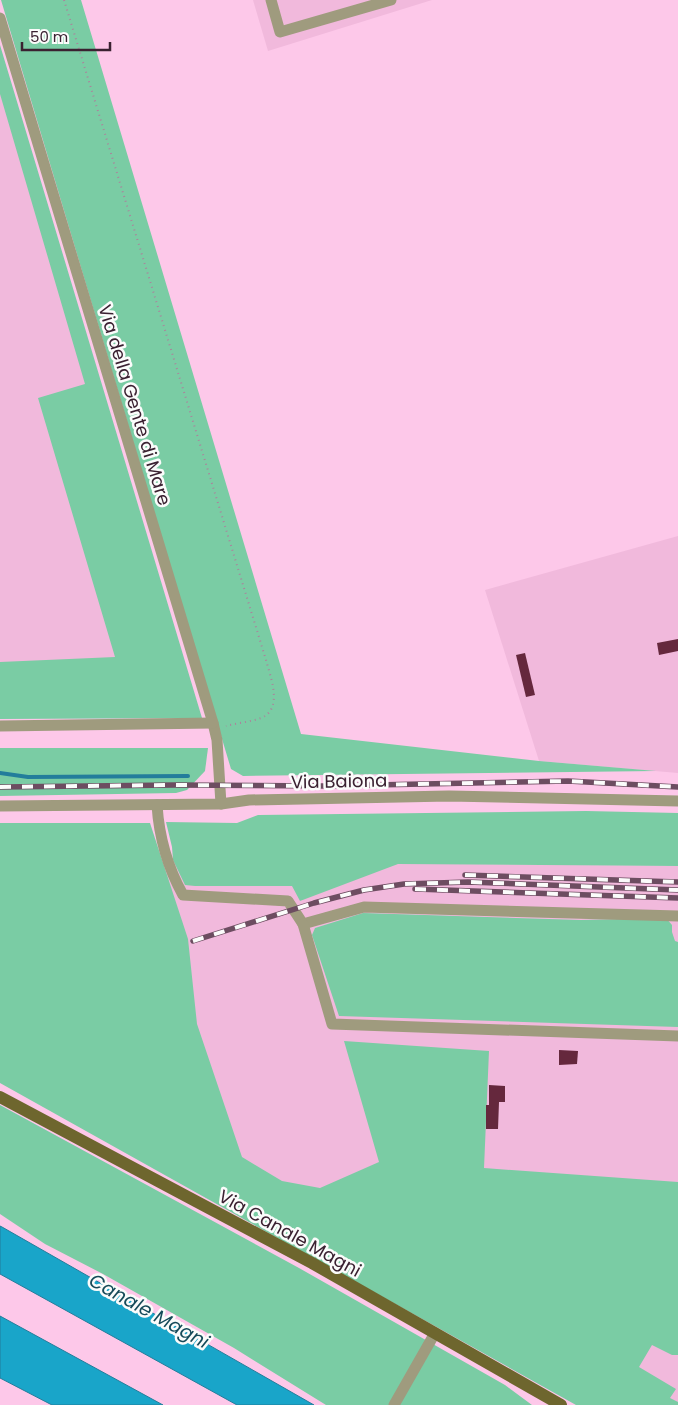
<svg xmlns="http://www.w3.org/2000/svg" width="678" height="1405" font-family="Poppins,sans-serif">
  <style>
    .built { fill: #f1b9dc }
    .green { fill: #7acca4 }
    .water { fill: #19a5c9; stroke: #237d9b }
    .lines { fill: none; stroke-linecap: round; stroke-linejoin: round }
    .stream { stroke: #237d9b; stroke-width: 4 }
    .building { fill: #65283d }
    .path { stroke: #ac829c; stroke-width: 2; stroke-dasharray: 1 4; stroke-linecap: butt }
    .minor { stroke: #9f9b7e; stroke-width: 11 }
    .major { stroke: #6e662e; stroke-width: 12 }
    .rail-casing { stroke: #6d4d61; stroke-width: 5.5 }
    .rail { stroke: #fbfcfb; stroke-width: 4; stroke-dasharray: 11; stroke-linecap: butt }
    .labels { text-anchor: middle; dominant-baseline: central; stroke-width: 5; stroke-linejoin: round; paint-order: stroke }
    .street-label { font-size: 18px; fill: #3a2131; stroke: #fbfcfb }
    .water-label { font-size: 19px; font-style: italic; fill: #174b5a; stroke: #fbfcfb }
  </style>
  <rect width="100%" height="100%" fill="#fdc8e9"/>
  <g class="built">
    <polygon points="253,0 432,0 268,51"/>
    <polygon points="0,86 177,684 0,712"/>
    <polygon points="678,536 678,773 539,761 485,590"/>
    <polygon points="0,860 678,866 678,1405 216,1183"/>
  </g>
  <g class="green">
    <polygon points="1,0 81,0 301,734 539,761 656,771 243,776 231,769"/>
    <polygon points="0,45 202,718 0,719 0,662 115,657 38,398 85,384 0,94"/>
    <polygon points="0,748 208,748 205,771 187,790 176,793 0,796"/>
    <polygon points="586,811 678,813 678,866 398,864 300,901 292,886 195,886 185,885 173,860 172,847 166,822 237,823 258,815"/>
    <polygon points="0,823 150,823 188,939 197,1024 242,1157 282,1181 320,1188 379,1162 344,1041 489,1051 484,1168 678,1182 678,1355 672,1355 652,1345 639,1367 676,1389 670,1398 678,1402 678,1405 576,1405 0,1083"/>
    <polygon points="363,913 581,920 666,918 672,925 672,932 675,941 678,942 678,1027 339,1016 312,935 315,928"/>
    <polygon points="0,1105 299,1268 505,1385 532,1405 326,1405 234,1348 103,1274 45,1244 0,1214"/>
  </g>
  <g class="water">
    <polygon points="0,1226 2,1227 314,1405 237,1405 0,1274"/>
    <polygon points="0,1316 163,1405 52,1405 0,1378"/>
  </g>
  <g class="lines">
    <polyline class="stream" points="0,773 28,777 188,776"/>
  </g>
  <g class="building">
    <polygon points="678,639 678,651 659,655 657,643"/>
    <polygon points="525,653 535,695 526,697 516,655"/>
    <polygon points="559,1050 578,1051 577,1064 559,1065"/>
    <polygon points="489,1085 505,1086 505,1102 499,1102 498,1129 486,1129 486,1105 489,1105"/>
  </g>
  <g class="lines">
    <path class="path" d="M64 0 266 660C270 676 284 709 261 718 250 722 237 723 226 726"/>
    <g class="minor">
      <polyline points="271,0 280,32 391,0"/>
      <polyline points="0,18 213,723 217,740 221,804"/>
      <polyline points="0,726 213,723"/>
      <path d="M157 805C159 836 168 868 183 895L288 901 303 924 364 907 678 916"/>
      <polyline points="0,806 221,804 249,800 449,796 678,801"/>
      <polyline points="303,924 332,1024 678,1036"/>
      <polyline points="394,1405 435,1333"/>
    </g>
    <polyline class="major" points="0,1097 312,1263 561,1405"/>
    <defs>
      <g id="rail">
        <polyline points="0,787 175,785 323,786 568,781 678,787"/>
        <polyline points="465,875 678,882"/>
        <polyline points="415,889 678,898"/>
        <polyline points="193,941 314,903 364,890 404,884 468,882 678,890"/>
      </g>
    </defs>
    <use href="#rail" class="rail-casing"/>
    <use href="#rail" class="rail"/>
  </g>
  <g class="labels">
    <g class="street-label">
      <text transform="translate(135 405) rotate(73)">Via della Gente di Mare</text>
      <text transform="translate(339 781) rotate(-1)">Via Baiona</text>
      <text transform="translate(290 1233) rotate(29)">Via Canale Magni</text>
    </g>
    <g class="water-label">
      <text transform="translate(149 1311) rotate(29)">Canale Magni</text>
    </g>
  </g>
  <path d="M22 42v8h88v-8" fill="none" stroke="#3a2131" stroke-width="2.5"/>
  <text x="30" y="42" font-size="15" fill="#3a2131" stroke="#fbfcfb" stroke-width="4" paint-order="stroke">50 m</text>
</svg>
